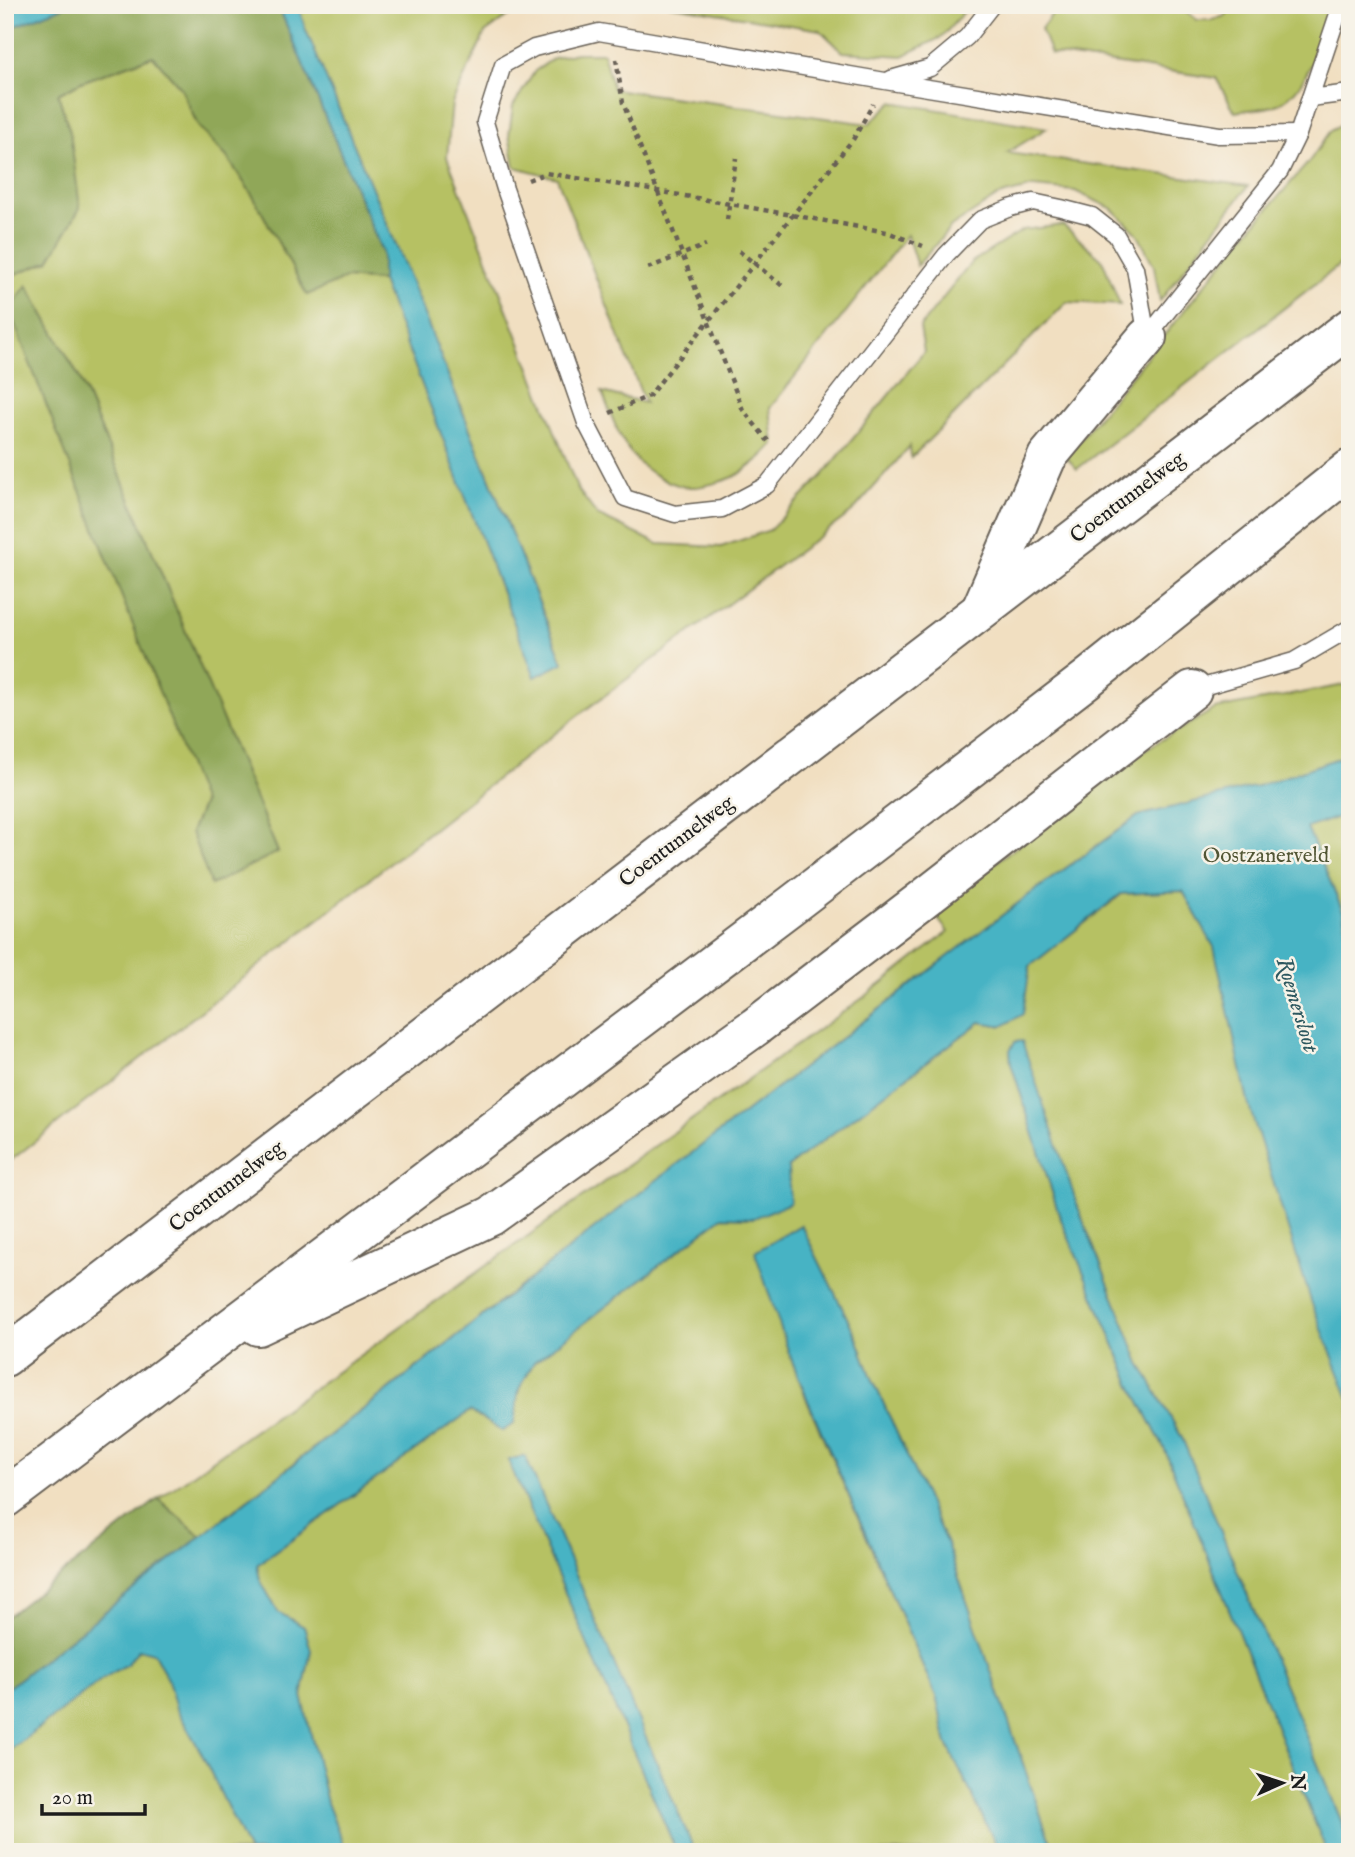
<svg xmlns="http://www.w3.org/2000/svg" width="1355" height="1857" font-family="'IM FELL English',serif">
  <style>
    .green { fill: #b6c163; stroke: #696e40; stroke-width: 2; fill-rule: evenodd }
    .forest { fill: #90a759; stroke: #56623a; stroke-width: 2 }
    .water { fill: #47b3c4; stroke: #326870; stroke-width: 2 }
    .lines { fill: none; stroke-linecap: round; stroke-linejoin: round }
    .lane-casing { stroke: #676056; stroke-width: 19 }
    .highway-casing { stroke: #676056; stroke-width: 42 }
    .path { stroke: #676056; stroke-width: 4.5; stroke-dasharray: 5 5; stroke-linecap: butt }
    .lane { stroke: #fff; stroke-width: 16 }
    .highway { stroke: #fff; stroke-width: 38 }
    .labels { text-anchor: middle; dominant-baseline: central; stroke-width: 5; stroke-linejoin: round; paint-order: stroke }
    .street-label { font-size: 21px; fill: #1c1c1c; stroke: #f7f3e8 }
    .park-label { font-size: 21px; fill: #525635; stroke: #f7f3e8 }
    .water-label { font-size: 23px; font-style: italic; fill: #2d585f; stroke: #f7f3e8 }
  </style>
  <rect width="100%" height="100%" fill="#f7f3e8"/>
  <filter id="ink" filterUnits="userSpaceOnUse"><feTurbulence type="fractalNoise" baseFrequency=".0143" numOctaves="2"/><feDisplacementMap in="SourceGraphic" scale="14" xChannelSelector="R" yChannelSelector="G"/><feConvolveMatrix kernelMatrix="1 2 1 2 8 2 1 2 1" color-interpolation-filters="sRGB"/></filter>
  <filter id="wash" filterUnits="userSpaceOnUse"><feTurbulence type="fractalNoise" baseFrequency=".00686" numOctaves="4" result="noise"/><feDisplacementMap in="SourceGraphic" scale="28" xChannelSelector="R" yChannelSelector="G"/><feGaussianBlur stdDeviation="1.57" result="paint"/><feColorMatrix in="noise" values="0 0 0 0 0 0 0 0 0 0 0 0 0 0 0 0 0 1.4 0 .05"/><feComposite in="paint" operator="in"/></filter>
  <g filter="url(#wash)">
    <rect width="100%" height="100%" fill="#f1dfc1"/>
    <g class="green">
      <path d="M298 5H530L518 9 485 33 452 103 447 157 577 488 597 515 658 544 721 547 770 530 824 474 924 352 920 327 972 262 1023 230 1063 225 1102 259 1120 305 1067 302 911 458 910 446 852 512 580 714 5 1165V278L49 261 70 132 58 94 81 82 153 56 181 88 198 126 227 157 253 196 307 295 346 278 382 281 535 677 563 662 403 262 305 28ZM27 285 79 377 278 852 191 833 203 803Z"/>
      <polygon points="668,5 970,5 942,37 903,56 843,52 820,30"/>
      <path d="M1059 5H1179L1197 20H1212L1225 16 1234 5H1331C1321 36 1310 89 1278 104 1266 110 1249 109 1235 112L1216 78 1051 54 1041 29Z"/>
      <path d="M577 53H603L613 89 869 124 892 102 1047 128 1007 153 1248 186 1160 301 1154 266 1137 233 1111 208 1075 191 1033 187 998 196 951 227 917 266 907 235 770 408 774 444C764 455 746 472 731 478 723 481 703 487 694 487 674 488 645 472 633 456 618 437 611 414 602 392L645 403 557 178 515 167 509 135 513 106 535 71 554 58Z"/>
      <polygon points="1350,120 1350,257 1077,469 1066,457 1244,236 1308,163 1332,129"/>
      <polygon points="1350,684 1350,1842 1182,1438 1140,1363 1080,1213 1015,1042 1010,1050 1011,1063 1060,1217 1132,1386 1164,1448 1327,1852 1056,1852 1048,1836 947,1544 872,1378 857,1338 801,1225 756,1252 789,1353 808,1403 936,1696 947,1744 1000,1852 695,1852 525,1456 508,1460 677,1852 346,1852 327,1803 302,1696 311,1650 304,1627 278,1612 260,1580 257,1565 470,1411 502,1431 514,1424 519,1389 534,1362 722,1217 754,1218 788,1167 980,1022 1003,1026 1030,966 1122,894 1183,891 1205,931 1153,812 1138,816 1026,897 843,1037 555,1259 201,1536 158,1499 867,995 948,932 932,911 1144,750 1215,709"/>
      <polygon points="139,1649 154,1653 168,1680 176,1708 201,1752 249,1852 11,1852 5,1842 5,1754 102,1679 127,1664"/>
    </g>
    <g class="forest">
      <polygon points="68,5 278,5 382,252 382,281 346,278 307,295 253,196 227,157 198,126 181,88 153,56 81,82 58,94 70,132 80,208 49,261 5,278 5,30"/>
      <polygon points="27,285 79,377 278,852 211,885 191,832 203,803 9,310"/>
      <polygon points="158,1499 201,1536 5,1690 5,1618"/>
    </g>
    <g class="water">
      <polygon points="5,5 68,5 5,30"/>
      <polygon points="278,5 298,5 305,28 403,262 563,663 535,677 382,281 382,251"/>
      <polygon points="1350,754 1350,813 1307,828 1343,911 1350,962 1350,1401 1312,1304 1249,1106 1214,947 1183,891 1121,894 1030,966 1023,1014 1003,1026 980,1022 788,1167 790,1203 754,1218 722,1217 534,1362 519,1389 514,1424 502,1431 470,1411 257,1565 260,1580 278,1612 304,1627 311,1650 302,1696 327,1803 346,1852 249,1852 201,1752 176,1708 168,1680 154,1653 139,1649 127,1664 102,1679 5,1754 5,1690 650,1185 1026,897 1138,816 1261,785"/>
      <polygon points="1022,1041 1080,1213 1140,1363 1182,1438 1350,1842 1350,1852 1327,1852 1164,1448 1132,1386 1060,1217 1011,1063 1010,1050 1015,1042"/>
      <polygon points="801,1225 857,1338 872,1378 947,1544 1048,1836 1056,1852 1000,1852 947,1744 936,1696 809,1403 789,1353 755,1252"/>
      <polygon points="525,1456 695,1852 677,1852 508,1460"/>
    </g>
  </g>
  <g filter="url(#ink)">
    <g class="lines">
      <defs>
        <g id="lane">
          <polyline points="891,79 930,68 967,37 992,5"/>
          <polyline points="1310,98 1350,93"/>
          <polyline points="1147,337 1135,268 1116,235 1092,216 1061,208 1033,202 1010,208 980,220 946,255 767,485 722,509 675,514 625,498 586,423 505,189 485,122 503,65 534,48 599,32 885,81 1219,135 1298,134"/>
          <polyline points="1147,337 1280,171 1298,134 1341,5"/>
          <polyline points="1192,690 1294,661 1350,628"/>
        </g>
        <g id="highway">
          <polyline points="982,607 1047,457 1147,337"/>
          <polyline points="258,1326 491,1216 755,1027 918,903 1192,690"/>
          <polyline points="5,1357 1350,328"/>
          <polyline points="5,1498 793,904 1087,679 1350,469"/>
        </g>
      </defs>
      <use href="#lane" class="lane-casing"/>
      <use href="#highway" class="highway-casing"/>
      <g class="path">
        <polyline points="616,59 623,103 743,410 768,441"/>
        <polyline points="528,180 546,173 657,191 887,232 923,246"/>
        <polyline points="727,220 736,158"/>
        <polyline points="739,251 785,288"/>
        <polyline points="648,268 706,245"/>
        <polyline points="610,413 649,396 854,138 873,104"/>
      </g>
      <use href="#lane" class="lane"/>
      <use href="#highway" class="highway"/>
    </g>
  </g>
  <g class="labels">
    <g class="street-label">
      <text transform="translate(1128 498) rotate(-37)">Coentunnelweg</text>
      <text transform="translate(677 842) rotate(-37)">Coentunnelweg</text>
      <text transform="translate(227 1187) rotate(-37)">Coentunnelweg</text>
    </g>
    <g class="park-label">
      <text x="1266" y="856">Oostzanerveld</text>
    </g>
    <g class="water-label">
      <text transform="translate(1297 1005) rotate(73)">Roemersloot</text>
    </g>
  </g>
  <rect width="1355" height="1857" fill="none" stroke="#f7f3e8" stroke-width="28"/>
  <g transform="translate(1282 1783) rotate(87)" stroke="#f7f3e8" stroke-width="5" paint-order="stroke">
  <path d="M0-5L12 26L0 18L-12 26Z" fill="#1c1c1c"/>
  <text y="-10" font-size="19" font-weight="bold" text-anchor="middle" fill="#1c1c1c">N</text>
  </g>
  <path d="M42 1804v10h103v-10" fill="none" stroke="#1c1c1c" stroke-width="3.5"/>
  <text x="52" y="1804" font-size="21" fill="#1c1c1c" stroke="#f7f3e8" stroke-width="5" paint-order="stroke">20 m</text>
</svg>
